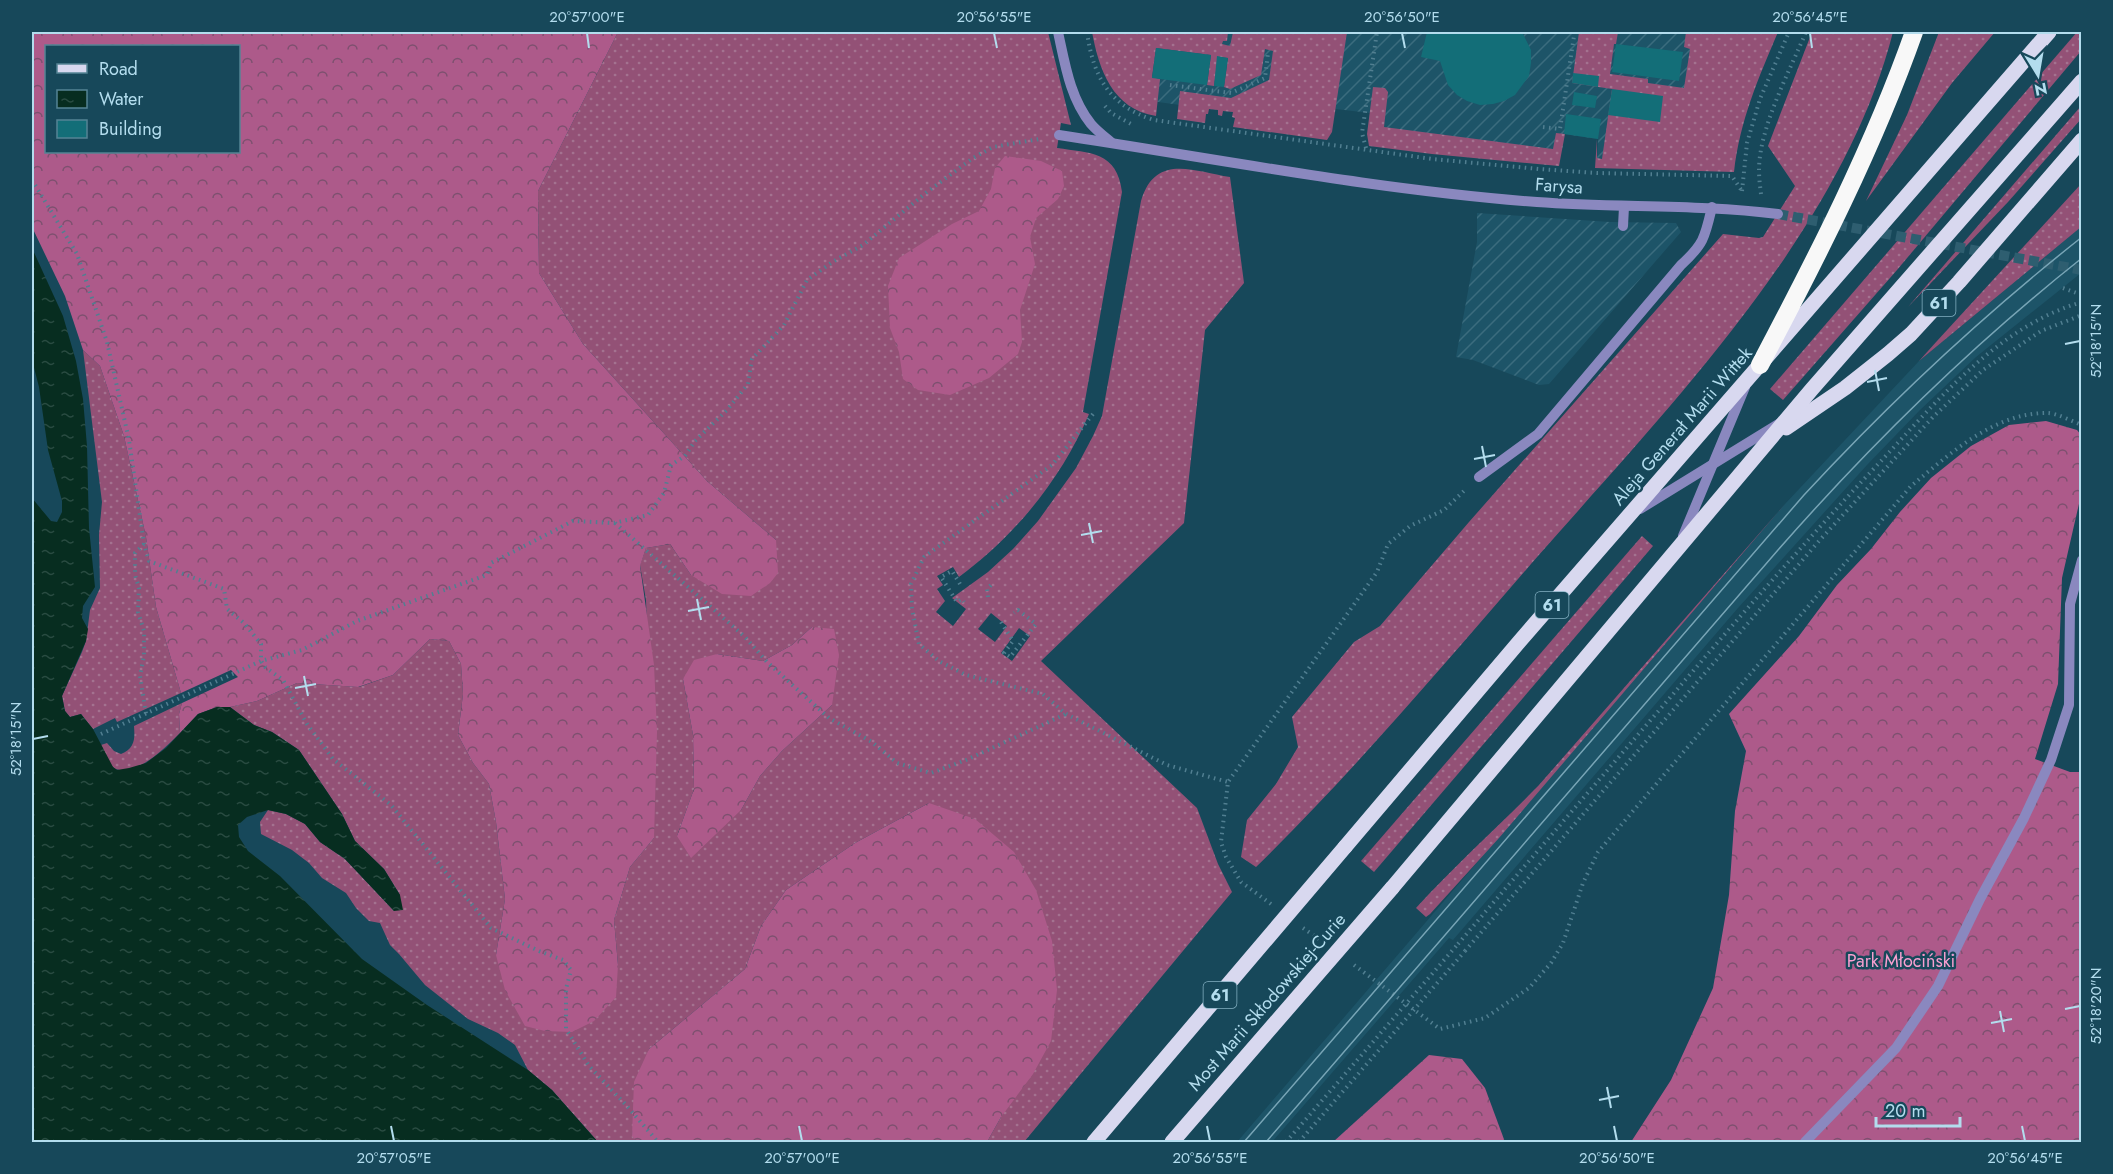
<svg xmlns="http://www.w3.org/2000/svg" width="2113" height="1174" font-family="Jost,sans-serif">
  <style>
    .built { fill: #1d5468 }
    .industrial { fill: url(#industrial-furrows) }
    .grass { fill: url(#grass-dots); fill-rule: evenodd }
    .forest { fill: url(#forest-crowns); fill-rule: evenodd }
    .water { fill: url(#water-ripples) }
    .building { fill: #136e78 }
    .lines { fill: none; stroke-linecap: round; stroke-linejoin: round }
    .minor-tunnel { stroke: #2e5e70; stroke-width: 10; stroke-dasharray: 10 5; stroke-linecap: butt }
    .path { stroke: #517f91; stroke-width: 4; stroke-dasharray: 1.5 4.5; stroke-linecap: butt }
    .minor { stroke: #8a88bf; stroke-width: 10 }
    .major { stroke: #d8d8ef; stroke-width: 15 }
    .highway { stroke: #f8f8f8; stroke-width: 18 }
    .tram { stroke: #78a5b6; stroke-width: 1.5 }
    .path-bridge { stroke: #517f91; stroke-width: 4; stroke-dasharray: 1.5 4.5; stroke-linecap: butt }
    .major-bridge { stroke: #d8d8ef; stroke-width: 15 }
    .ticks { fill: none; stroke: #b3ddee; stroke-width: 2 }
    .labels { text-anchor: middle; dominant-baseline: central; stroke-width: 5; stroke-linejoin: round; paint-order: stroke }
    .shield { fill: #17485a; stroke: #84b0c2; stroke-width: 1.5 }
    .shield-label { font-size: 16px; font-weight: bold; fill: #b3ddee }
    .street-label { font-size: 18px; fill: #b3ddee; stroke: #17485a }
    .park-label { font-size: 18px; fill: #f99fd0; stroke: #17485a }
    .neatline { fill: none; stroke: #b3ddee; stroke-width: 2 }
    .ticks-label { font-size: 15px; text-anchor: middle; fill: #b3ddee }
  </style>
  <defs>
    <pattern id="industrial-furrows" width="10" height="10" patternUnits="userSpaceOnUse" patternTransform="scale(1.5)"><rect width="10" height="10" fill="#1d5468"/><path d="M-1 1l2-2M0 10L10 0M9 11l2-2" fill="none" stroke="#3b6c7e"/></pattern>
    <pattern id="grass-dots" width="8" height="8" patternUnits="userSpaceOnUse" patternTransform="scale(1.5)"><rect width="8" height="8" fill="#935176"/><path d="M2 2h.1M6 6h.1" fill="none" stroke="#a47290" stroke-width="1.8" stroke-linecap="round"/></pattern>
    <pattern id="forest-crowns" width="20" height="18" patternUnits="userSpaceOnUse" patternTransform="scale(1.5)"><rect width="20" height="18" fill="#ad5a8a"/><path d="M2 6a3 3 0 1 1 6 0M12 15a3 3 0 1 1 6 0" fill="none" stroke="#7d506f"/></pattern>
    <pattern id="water-ripples" width="26" height="14" patternUnits="userSpaceOnUse" patternTransform="scale(1.5)"><rect width="26" height="14" fill="#072d20"/><path d="M2 4q2-2 4 0t4 0M15 11q2-2 4 0t4 0" fill="none" stroke="#294b41"/></pattern>
  </defs>
  <rect width="100%" height="100%" fill="#17485a"/>
  <polygon class="built" points="2081,227 2081,273 1976,357 1920,410 1867,465 1738,608 1453,940 1449,938 1272,1142 1237,1142 1785,504 1919,361"/>
  <g class="industrial">
    <polygon points="1110,32 1715,32 1683,163 1597,159 1598,139 1564,134 1560,157 1368,134 1370,113 1336,109 1276,118 1136,99"/>
    <polygon points="1477,213 1610,222 1676,223 1681,232 1549,384 1539,385 1473,360 1456,357 1477,242"/>
  </g>
  <g class="grass">
    <path d="M618 32H1048L1071 125 1061 123 1057 148C1090 153 1117 151 1122 192L1083 412 1089 414C1062 478 1015 536 959 577L953 567 937 576 943 585 937 589 945 601 936 612 953 626 966 609 952 598 988 572 1013 549 1038 521 1076 468 1093 436 1102 416 1141 201C1155 153 1193 171 1230 177L1244 283 1205 330 1184 523 1041 661 1197 808 1218 864 1232 892 1024 1142H987L1001 1117 929 803 855 843 786 890 761 926 745 969 649 1049 632 1135 637 1142H598L552 1090 528 1070 515 1045 498 1033 468 1019 425 985 399 954 390 945 380 923 369 921 356 908 346 893 322 878 309 863 292 850 261 834 260 822 268 810 286 814 305 824 320 842 345 859 394 911 400 895 384 869 355 841 342 814 299 750 272 732 254 725 230 707 257 701 297 683 359 687 393 675 430 639 449 641 461 664 463 694 458 735 473 763 489 784 496 822 505 899 496 955 618 965 614 920 630 867 654 838 646 600 640 565 646 548 670 544 691 575 776 540 707 481 583 344 539 273 538 191ZM991 613 1007 626 995 642 978 629ZM812 627 832 705 782 751 760 776 741 810 677 836 694 789 693 735 683 679 717 654 763 661 792 645ZM1019 628 1030 636 1012 661 1001 653Z"/>
    <path d="M1092 32H1228L1227 41H1223L1222 44 1230 46 1233 32H1347L1332 132 1327 140 1233 127 1235 118 1232 117 1233 112 1223 111 1222 116 1218 115V110L1209 109 1208 114H1206L1205 123 1177 119 1180 91 1231 98 1269 80 1273 51 1265 49 1261 75 1230 89 1224 87 1228 58 1218 57 1214 86 1207 85 1211 55 1156 48 1152 77 1160 79 1156 116C1112 109 1099 69 1092 32Z"/>
    <path d="M1579 32H1618L1616 44H1614L1610 74 1648 79V83L1684 88 1690 49 1684 47 1686 32H1778C1758 79 1740 120 1734 172L1595 168 1597 139V158L1602 159 1612 89 1572 83Z"/>
    <path d="M1812 32H1893C1843 229 1670 406 1538 556 1446 662 1356 769 1256 867L1241 857 1247 820 1276 784 1298 747 1292 717 1354 642 1380 626 1469 522 1723 234 1759 238 1763 237 1795 186 1768 146Z"/>
    <polygon points="1939,32 1995,32 1952,83 1866,201 1907,115"/>
    <polygon points="2077,32 2081,32 2081,51 1897,270 1783,400 1770,389"/>
    <polygon points="1373,87 1385,88 1388,92 1384,127 1553,149 1556,133 1565,134 1559,166 1432,154 1369,146 1367,134"/>
    <polygon points="2081,106 2081,119 2008,202 1908,307"/>
    <polygon points="2081,184 2081,227 1919,361 1937,341"/>
    <polygon points="83,350 100,366 124,436 146,537 156,607 181,693 117,722 115,718 93,729 81,714 70,717 65,711 62,696 82,652 86,641 90,610 100,588 99,535 102,502"/>
    <path d="M1785 504 1499 838 1430 914 1426 917 1416 908C1455 865 1498 827 1539 785Z"/>
    <polygon points="1642,536 1653,546 1374,872 1361,861"/>
    <path d="M182 703 179 714 180 733C167 746 137 777 116 769 109 766 104 751 101 745L107 743 114 751 121 754C135 748 135 739 134 726Z"/>
  </g>
  <g class="forest">
    <path d="M32 32H618L538 191 539 273 583 344 707 481 776 540 778 573 770 583 751 596 722 594 691 575 670 544 646 548 640 566 654 665 657 732 654 838 630 867 614 920 618 965 616 997 594 1021 572 1032 545 1031 525 1026 505 990 496 955 505 899 496 822 489 784 473 763 458 735 463 694 461 664 449 641 430 639 393 675 358 687 297 683 257 701 230 707H217L198 714 180 733 179 714 182 703 238 677 231 670 181 693 156 607 146 537 124 436 100 366 83 350 65 296 32 227ZM46 46H238V152H46Z"/>
    <polygon points="1005,156 1041,161 1062,171 1064,186 1058,199 1036,218 1030,237 1035,264 1020,310 1022,342 1018,354 989,378 950,395 918,390 903,379 899,352 890,328 888,286 899,258 952,224 979,211 991,189 995,168"/>
    <polygon points="2046,421 2077,430 2081,435 2081,495 2062,578 2058,684 2035,759 2070,772 2081,772 2081,1142 1631,1142 1671,1080 1713,988 1729,895 1735,811 1746,751 1729,714 1799,636 1837,585 1871,549 1900,512 1931,478 1971,446 2009,425"/>
    <polygon points="812,627 834,629 839,655 832,705 782,751 760,776 741,810 691,858 677,836 694,789 693,735 683,679 694,660 717,654 763,661 792,645"/>
    <polygon points="929,803 975,819 1014,852 1036,890 1052,941 1057,990 1051,1041 1033,1074 1001,1117 987,1142 637,1142 632,1136 634,1082 649,1049 745,969 761,926 786,890 855,843"/>
    <polygon points="1429,1055 1462,1059 1485,1088 1505,1142 1333,1142"/>
  </g>
  <polygon class="water" points="32,248 63,316 76,361 83,399 87,446 89,528 95,587 83,606 82,618 88,629 86,641 62,696 65,711 70,717 81,714 93,729 113,767 117,770 129,768 146,763 166,748 198,714 217,707 230,707 254,725 272,732 299,750 342,814 355,841 384,869 400,895 403,910 394,911 345,859 320,842 305,824 286,814 268,810 247,817 238,825 239,837 248,851 280,876 362,959 427,1005 528,1070 552,1090 598,1142 32,1142 32,498 51,521 57,522 62,512 62,501 48,450 39,387 32,360"/>
  <g class="building">
    <polygon points="1427,32 1448,34 1450,32 1522,32 1531,50 1531,63 1529,76 1515,95 1504,101 1493,104 1480,105 1467,101 1457,95 1448,85 1440,61 1421,57"/>
    <polygon points="1616,44 1683,52 1679,81 1612,72"/>
    <polygon points="1156,48 1211,55 1207,85 1152,78"/>
    <polygon points="1217,56 1228,58 1224,87 1214,86"/>
    <polygon points="1573,73 1599,76 1598,87 1572,83"/>
    <polygon points="1612,89 1663,96 1660,122 1608,115"/>
    <polygon points="1574,92 1597,96 1595,108 1572,105"/>
    <polygon points="1566,114 1601,119 1598,139 1564,134"/>
  </g>
  <g class="lines">
    <polyline class="minor-tunnel" points="1778,214 2082,270"/>
    <g class="path">
      <path d="M1087 32C1093 76 1109 106 1154 120L1432 159 1539 169 1597 173 1732 176 1742 191"/>
      <polyline points="1170,85 1231,93 1265,78 1268,53"/>
      <polyline points="1105,106 1111,113 1133,125"/>
      <polyline points="1543,127 1560,129 1574,36 1572,32"/>
      <polyline points="1366,148 1362,133 1377,32"/>
      <polyline points="32,180 77,254 107,342 129,440 144,544 149,561 224,589 227,609 244,623 261,644 261,661 265,667 283,680 307,724 333,759 391,805 491,928 539,951 563,960 571,970 566,989 566,1029 589,1066 626,1105 658,1142"/>
      <polyline points="1742,191 1747,143 1760,99 1789,32"/>
      <path d="M1761 194C1760 186 1759 178 1759 170 1759 128 1790 70 1806 32"/>
      <polyline points="2063,288 2082,295"/>
      <polyline points="1093,414 1052,465 924,557 911,584 912,609 919,644 939,661 966,675 1043,694 1066,714 1167,765 1228,782"/>
      <polyline points="615,523 744,636 767,662 829,718 872,742 897,763 931,773 966,760 1066,714"/>
      <polyline points="144,544 135,553 135,575 139,588 138,612 144,631 144,655 140,676 146,714"/>
      <polyline points="960,584 952,571 941,577 957,602 962,599 964,602"/>
      <polyline points="988,597 987,589 991,585 990,583"/>
      <polyline points="1001,622 1013,641 1004,653 1010,657 1036,624 1018,610 1014,613"/>
      <polyline points="101,734 261,661 302,650 357,621 487,575 491,563 573,521 614,523 648,515 664,493 671,465 685,456 695,441 727,410 748,384 752,359 784,325 807,280 834,261 863,245 927,192 973,158 993,147 1040,139"/>
      <polyline points="1271,904 1241,882 1226,857 1221,842 1228,782 1377,572 1388,544 1410,526 1444,510 1466,489"/>
      <polyline points="1303,928 1319,939"/>
      <path d="M1458 944C1544 843 1631 743 1718 642 1772 580 1826 519 1882 460 1939 399 1999 326 2082 302"/>
      <polyline points="1465,951 1819,541 1933,417 1983,370 2041,331 2082,315"/>
      <path d="M1354 965 1440 1029 1485 1018 1529 988 1551 963 1563 943 1583 883 1598 852 1911 486C1950 454 1993 413 2047 413 2057 413 2071 421 2082 425"/>
    </g>
    <g class="minor">
      <path d="M1058 32C1065 64 1070 98 1091 124 1097 131 1105 137 1112 143"/>
      <path d="M1059 135C1218 159 1377 190 1537 202 1617 208 1698 204 1778 214"/>
      <polyline points="1623,226 1624,207"/>
      <path d="M1479 477 1538 434 1681 265C1704 244 1705 237 1712 207"/>
      <polyline points="1640,509 1780,423"/>
      <polyline points="1683,536 1745,387"/>
      <polyline points="1805,1142 1896,1048 1938,986 1980,899 2024,818 2051,760 2069,705 2070,604 2082,560"/>
    </g>
    <g class="major">
      <polyline points="1786,428 1845,388 1888,354 1911,334 1959,282 2082,140"/>
      <polyline points="1345,847 1519,642 2049,32"/>
      <polyline points="1392,888 1812,389 2082,81"/>
    </g>
    <path class="highway" d="M1760 365C1817 257 1873 148 1914 32"/>
    <g class="tram">
      <path d="M1244 1142 1804 495C1890 402 1982 316 2082 237"/>
      <path d="M1266 1142 1778 550C1871 444 1971 346 2082 258"/>
    </g>
    <g class="path-bridge">
      <polyline points="1286,1142 1458,944"/>
      <polyline points="1299,1142 1465,951"/>
    </g>
    <g class="major-bridge">
      <polyline points="1094,1142 1345,847"/>
      <polyline points="1172,1142 1392,888"/>
    </g>
  </g>
  <path class="ticks" d="M587 33 589 48M994 33 997 48M1402 33 1405 48M1810 33 1812 48M2065 344 2080 341M1875 370 1879 391M1867 382 1887 378M1482 446 1486 467M1474 459 1495 455M1089 523 1093 543M1081 535 1102 531M697 599 701 620M688 611 709 607M304 676 308 696M295 688 316 684M33 739 48 736M2065 1009 2080 1006M2000 1011 2004 1032M1991 1023 2012 1019M1607 1087 1611 1108M1599 1100 1619 1096M391 1126 394 1141M799 1126 802 1141M1207 1126 1210 1141M1614 1126 1617 1141M2022 1126 2025 1141"/>
  <g class="labels">
    <g class="shield">
      <rect x="1922.5" y="290" width="33" height="26" rx="4.5"/>
      <rect x="1535.5" y="592" width="33" height="26" rx="4.5"/>
      <rect x="1203.5" y="982" width="33" height="26" rx="4.5"/>
    </g>
    <g class="shield-label">
      <text x="1939" y="303">61</text>
      <text x="1552" y="605">61</text>
      <text x="1220" y="995">61</text>
    </g>
    <g class="street-label">
      <text transform="translate(1559 186) rotate(4)">Farysa</text>
      <text transform="translate(1682 426) rotate(-49)">Aleja Generał Marii Wittek</text>
      <text transform="translate(1267 1002) rotate(-49)">Most Marii Skłodowskiej-Curie</text>
    </g>
    <g class="park-label">
      <text x="1901" y="961">Park Młociński</text>
    </g>
  </g>
  <rect width="2113" height="1174" fill="none" stroke="#17485a" stroke-width="66"/>
  <rect x="45" y="45" width="195" height="108" fill="#17485a" stroke="#558495" stroke-width="1.5"/>
  <rect x="57" y="64" width="30" height="9" fill="#d8d8ef" stroke="#558495" stroke-width="1.5"/>
  <text x="99" y="75" font-size="18" fill="#b3ddee">Road</text>
  <rect x="57" y="90" width="30" height="18" fill="url(#water-ripples)" stroke="#558495" stroke-width="1.5"/>
  <text x="99" y="105" font-size="18" fill="#b3ddee">Water</text>
  <rect x="57" y="120" width="30" height="18" fill="#136e78" stroke="#558495" stroke-width="1.5"/>
  <text x="99" y="135" font-size="18" fill="#b3ddee">Building</text>
  <g transform="translate(2038 75) rotate(169)" stroke="#17485a" stroke-width="4.5" paint-order="stroke">
  <path d="M0-4.5L10 22L0 15L-10 22Z" fill="#b3ddee"/>
  <text y="-9" font-size="16" font-weight="bold" text-anchor="middle" fill="#b3ddee">N</text>
  </g>
  <path d="M1876 1117v9h84v-9" fill="none" stroke="#b3ddee" stroke-width="3"/>
  <text x="1885" y="1117" font-size="18" fill="#b3ddee" stroke="#17485a" stroke-width="4.5" paint-order="stroke">20 m</text>
  <rect x="33" y="33" width="2047" height="1108" class="neatline"/>
  <g class="ticks-label">
    <text x="587" y="22">20°57'00"E</text>
    <text x="994" y="22">20°56'55"E</text>
    <text x="1402" y="22">20°56'50"E</text>
    <text x="1810" y="22">20°56'45"E</text>
    <text transform="translate(2096 341) rotate(-90)" y="5">52°18'15"N</text>
    <text transform="translate(16 739) rotate(-90)" y="5">52°18'15"N</text>
    <text transform="translate(2096 1006) rotate(-90)" y="5">52°18'20"N</text>
    <text x="394" y="1163">20°57'05"E</text>
    <text x="802" y="1163">20°57'00"E</text>
    <text x="1210" y="1163">20°56'55"E</text>
    <text x="1617" y="1163">20°56'50"E</text>
    <text x="2025" y="1163">20°56'45"E</text>
  </g>
</svg>
